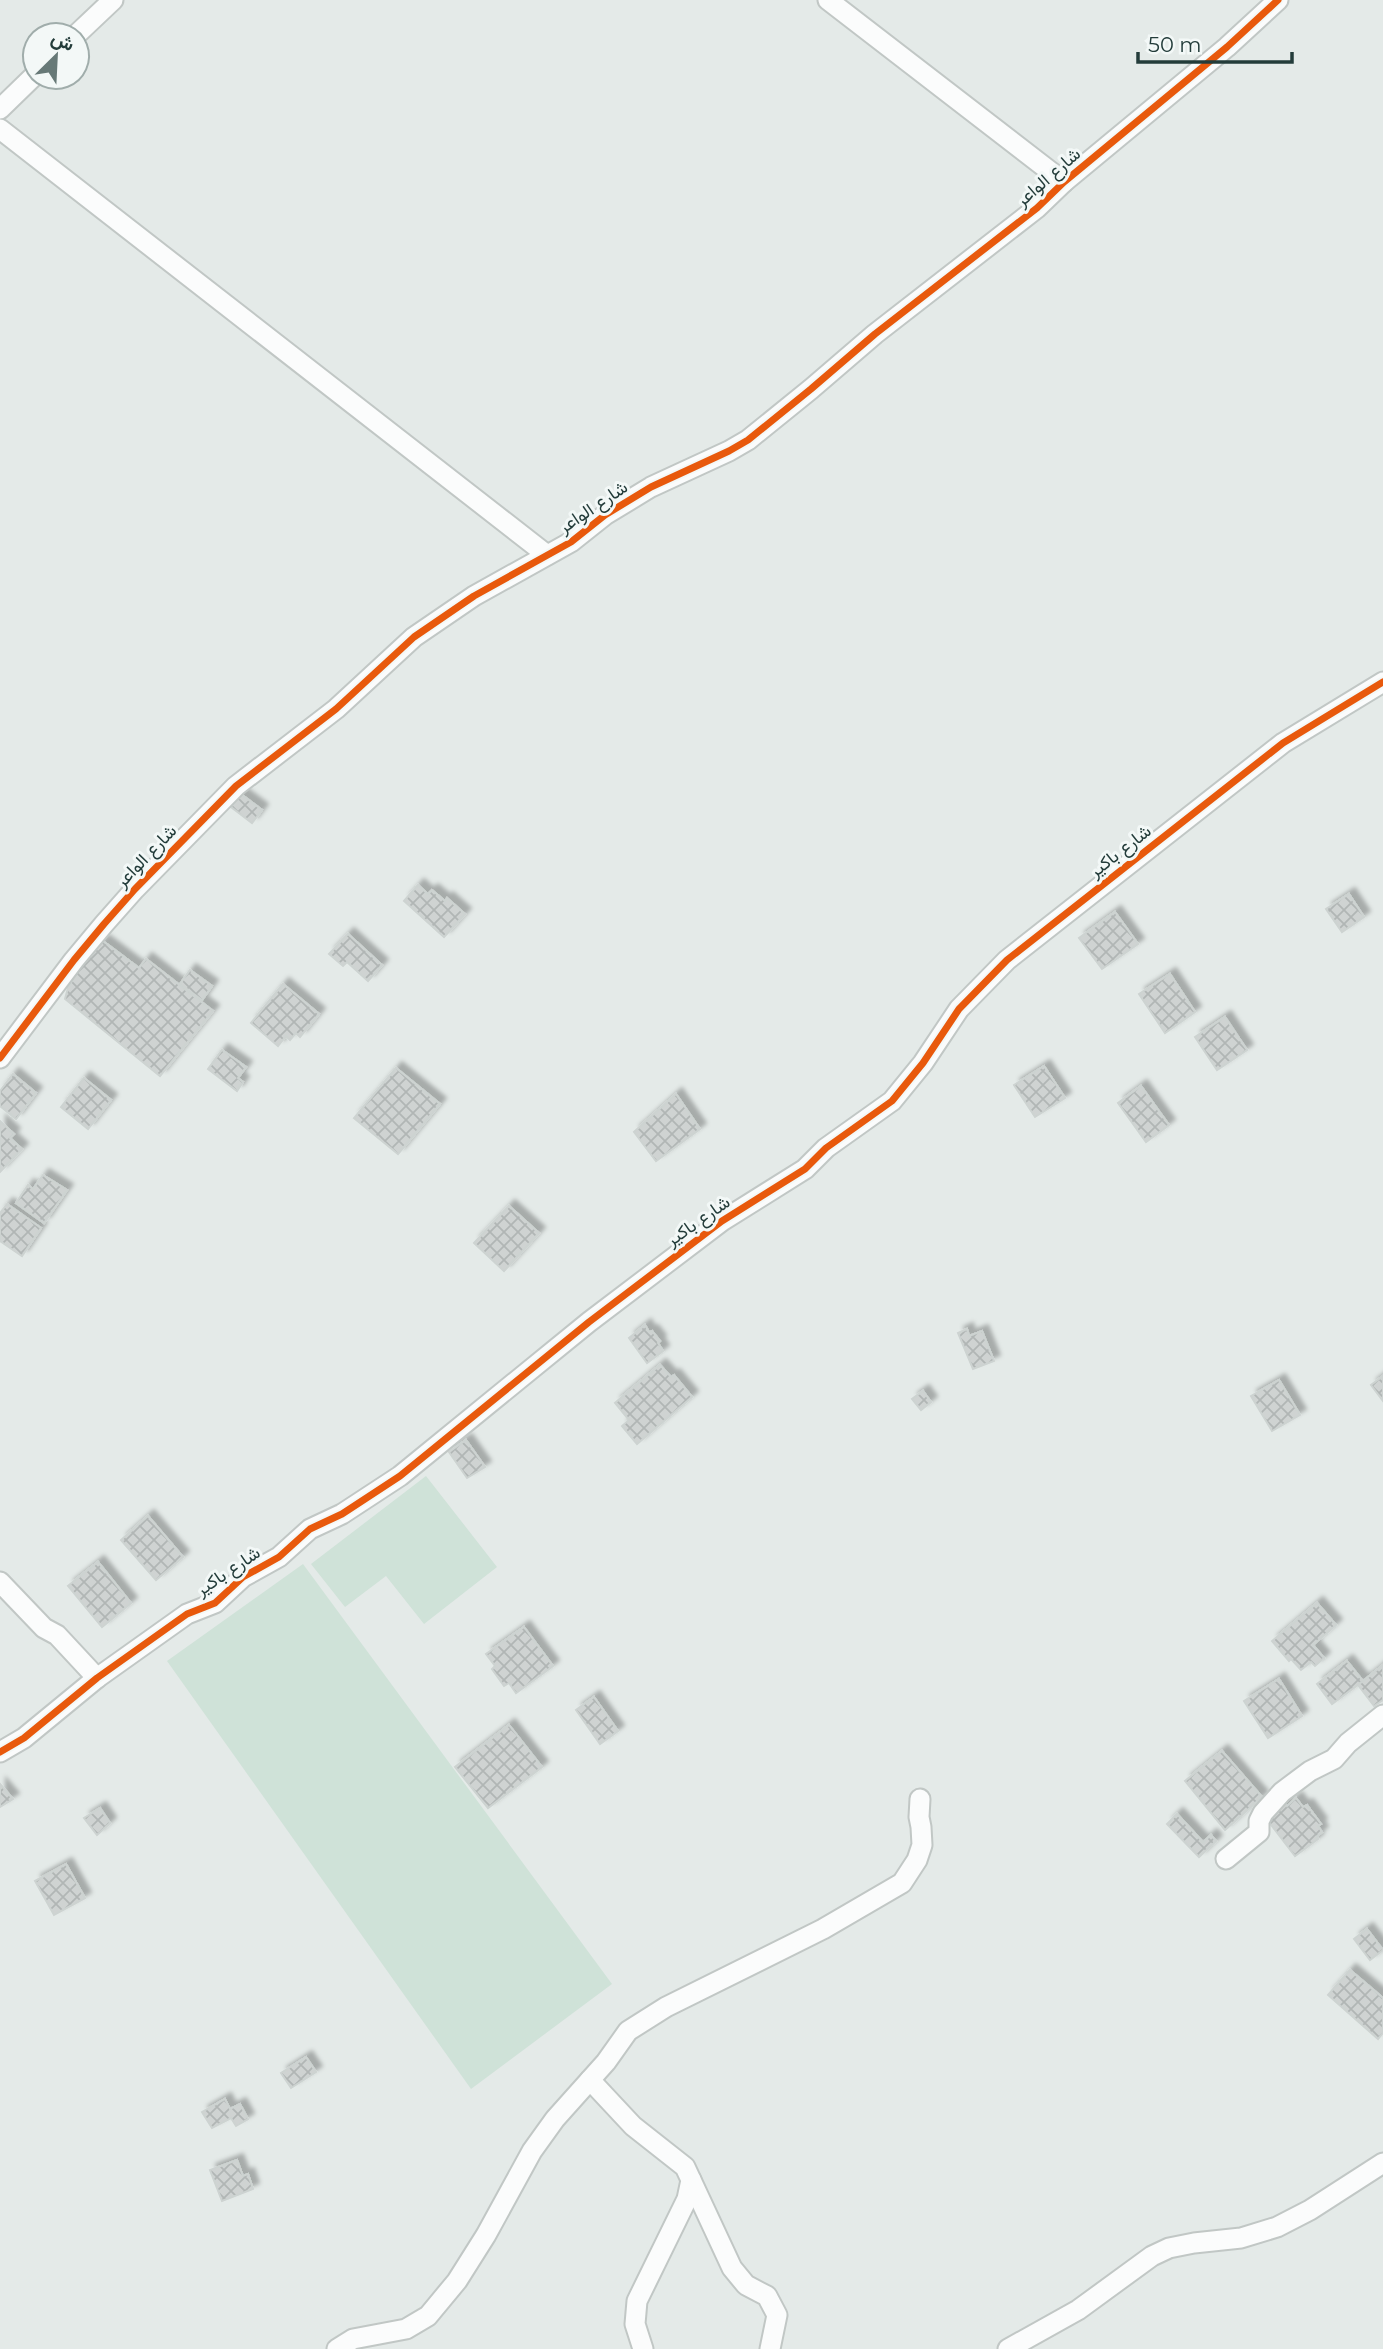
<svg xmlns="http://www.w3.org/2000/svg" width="1383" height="2349" font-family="Montserrat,Vazirmatn,sans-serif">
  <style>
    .grass { fill: #cfe2d8 }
    .building { fill: url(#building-cross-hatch); stroke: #cdd3d1; stroke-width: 2; filter: url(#shadow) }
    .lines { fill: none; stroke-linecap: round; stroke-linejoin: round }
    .minor-casing { stroke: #c1c7c5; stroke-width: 23 }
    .minor { stroke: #fbfcfc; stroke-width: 19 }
    .cycleway-casing { stroke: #f3f8f7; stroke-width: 11 }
    .cycleway { stroke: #e8590c; stroke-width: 7 }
    .labels { text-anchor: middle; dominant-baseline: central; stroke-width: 6; stroke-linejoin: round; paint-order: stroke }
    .street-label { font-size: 18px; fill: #233c3a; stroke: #f3f8f7 }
  </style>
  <defs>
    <pattern id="building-cross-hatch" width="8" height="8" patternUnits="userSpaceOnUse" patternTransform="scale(1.75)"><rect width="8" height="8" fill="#cfd3d2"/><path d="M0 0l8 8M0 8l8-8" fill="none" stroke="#b1b6b5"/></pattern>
    <filter id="shadow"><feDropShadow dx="6" dy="-6" stdDeviation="2" flood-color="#0004"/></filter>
  </defs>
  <rect width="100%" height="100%" fill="#e4eae8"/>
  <g class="grass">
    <polygon points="426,1476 497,1567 424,1624 386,1576 345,1607 311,1564"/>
    <polygon points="303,1564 612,1984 471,2089 167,1661"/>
  </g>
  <g class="building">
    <polygon points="241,794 262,810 252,823 231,807"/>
    <polygon points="418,885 428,894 432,890 445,901 447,898 465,914 444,937 404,901"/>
    <polygon points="1349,894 1364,917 1342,932 1326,909"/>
    <polygon points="1115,912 1138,944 1102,969 1079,938"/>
    <polygon points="348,934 382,965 368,981 347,962 343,966 329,954"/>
    <polygon points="103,941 139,968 146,959 213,1011 160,1076 65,999 68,988 81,965"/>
    <polygon points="190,970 212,986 202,1000 180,984"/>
    <polygon points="1170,974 1195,1012 1165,1033 1139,994"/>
    <polygon points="283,984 319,1014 300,1037 296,1033 290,1040 286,1036 278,1046 251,1023"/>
    <polygon points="1225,1017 1247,1050 1217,1070 1195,1037"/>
    <polygon points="222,1050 246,1067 238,1078 243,1082 237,1091 208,1069"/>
    <polygon points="1044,1066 1065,1098 1035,1117 1014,1085"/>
    <polygon points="396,1068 440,1104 398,1154 354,1118"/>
    <polygon points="13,1074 36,1093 16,1119 0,1106 0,1091"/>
    <polygon points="84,1078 111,1100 88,1129 61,1107"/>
    <polygon points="1141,1086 1169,1125 1146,1142 1118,1103"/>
    <polygon points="676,1094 700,1129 656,1161 634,1132"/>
    <polygon points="0,1121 14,1134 10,1138 22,1149 0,1172"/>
    <polygon points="43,1175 67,1190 44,1223 16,1203 28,1185 33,1189"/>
    <polygon points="7,1204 41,1228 22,1256 0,1241 0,1213"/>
    <polygon points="509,1206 539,1233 504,1271 474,1243"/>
    <polygon points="645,1325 649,1332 652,1331 660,1341 658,1343 663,1351 647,1363 629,1338"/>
    <polygon points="967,1329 969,1336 982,1331 994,1361 973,1369 958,1333"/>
    <polygon points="660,1365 671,1377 674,1375 692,1397 637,1444 622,1426 629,1420 615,1403"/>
    <polygon points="1383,1376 1383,1401 1371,1385"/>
    <polygon points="1279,1380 1300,1415 1272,1431 1251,1396"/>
    <polygon points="923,1391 931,1402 921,1410 912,1399"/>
    <polygon points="466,1440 485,1467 467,1478 449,1452"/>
    <polygon points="148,1516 183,1557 156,1580 121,1540"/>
    <polygon points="98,1562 131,1603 102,1627 68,1586"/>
    <polygon points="1317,1603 1336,1625 1313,1645 1324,1658 1315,1666 1311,1662 1301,1670 1291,1659 1289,1661 1272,1641"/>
    <polygon points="524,1627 553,1666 516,1693 509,1683 504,1686 492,1669 495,1666 486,1654"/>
    <polygon points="1347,1661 1363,1681 1332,1704 1317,1684"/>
    <polygon points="1383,1665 1383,1700 1374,1706 1358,1685"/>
    <polygon points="1279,1679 1302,1716 1268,1738 1244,1701"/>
    <polygon points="594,1697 618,1731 600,1744 576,1710"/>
    <polygon points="509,1725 542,1767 488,1808 455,1767"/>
    <polygon points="1222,1751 1262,1797 1225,1830 1185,1781"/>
    <polygon points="0,1784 13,1799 0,1807"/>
    <polygon points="1296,1798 1303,1807 1307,1805 1321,1824 1318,1826 1322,1832 1316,1837 1318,1839 1295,1856 1265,1817 1284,1802 1287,1806"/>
    <polygon points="100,1808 110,1823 97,1835 84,1818"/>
    <polygon points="1177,1814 1203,1842 1211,1835 1216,1841 1199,1857 1167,1824"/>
    <polygon points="66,1864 85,1898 54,1915 35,1881"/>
    <polygon points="1367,1929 1383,1950 1370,1960 1354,1939"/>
    <polygon points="1350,1970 1383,1998 1383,2033 1378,2039 1328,1995"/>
    <polygon points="306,2057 316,2072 291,2088 281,2073"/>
    <polygon points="225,2099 230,2109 240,2104 248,2119 236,2126 231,2118 212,2128 202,2112"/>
    <polygon points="237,2160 243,2176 248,2174 253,2189 222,2201 210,2170"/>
  </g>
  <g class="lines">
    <defs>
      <g id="minor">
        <polyline points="828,0 1064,182"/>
        <polyline points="76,35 113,0"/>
        <polyline points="0,109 35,75"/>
        <polyline points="0,129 547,555"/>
        <polyline points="0,1058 74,960 104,924 135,889 236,786 336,709 414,637 474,596 571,542 605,515 651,487 729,451 748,440 811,389 875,334 1037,208 1064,182 1227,47 1278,0"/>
        <polyline points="0,1582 44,1628 57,1635 97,1678"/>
        <polyline points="0,1752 24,1738 97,1678 187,1614 215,1603 243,1577 279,1557 310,1529 342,1514 400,1476 589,1322 722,1221 805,1169 826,1148 892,1101 923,1063 959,1009 1007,960 1283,743 1383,682"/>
        <polyline points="1226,1859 1259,1832 1259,1821 1263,1813 1282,1792 1310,1771 1334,1759 1348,1743 1383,1715"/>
        <polyline points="590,2080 633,2126 685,2167 732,2268 746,2285 767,2296 777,2315 770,2349"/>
        <polyline points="337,2349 353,2339 406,2329 428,2316 457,2281 486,2235 532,2151 555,2119 606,2062 628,2031 666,2007 823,1929 902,1883 917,1860 922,1845 921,1827 919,1817 920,1799"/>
        <polyline points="643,2349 635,2324 637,2301 687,2199 691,2180"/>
        <polyline points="1008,2349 1078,2310 1152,2256 1169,2248 1194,2243 1241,2238 1277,2227 1310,2210 1383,2163"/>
      </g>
    </defs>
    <use href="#minor" class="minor-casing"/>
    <use href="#minor" class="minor"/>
    <defs>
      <g id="cycleway">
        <polyline points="0,1058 74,960 104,924 135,889 236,786 336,709 414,637 474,596 571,542 605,515 651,487 729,451 748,440 811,389 875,334 1037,208 1064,182 1227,47 1278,0"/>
        <polyline points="0,1752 24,1738 97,1678 187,1614 215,1603 243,1577 279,1557 310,1529 342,1514 400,1476 589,1322 722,1221 805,1169 826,1148 892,1101 923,1063 959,1009 1007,960 1283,743 1383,682"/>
      </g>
    </defs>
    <use href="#cycleway" class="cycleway-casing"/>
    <use href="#cycleway" class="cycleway"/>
  </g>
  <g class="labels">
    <g class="street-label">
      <text transform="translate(1048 177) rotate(-41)">شارع الواعر</text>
      <text transform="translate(593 507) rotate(-34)">شارع الواعر</text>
      <text transform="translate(1120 851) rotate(-38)">شارع باكير</text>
      <text transform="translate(146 856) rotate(-46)">شارع الواعر</text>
      <text transform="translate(698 1221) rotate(-35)">شارع باكير</text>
      <text transform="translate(228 1571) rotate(-34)">شارع باكير</text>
    </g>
  </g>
  <g transform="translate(56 56) rotate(24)"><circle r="33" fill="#f3f8f7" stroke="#a0adab" stroke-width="2"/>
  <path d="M0-5L12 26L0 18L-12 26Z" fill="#677977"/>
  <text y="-10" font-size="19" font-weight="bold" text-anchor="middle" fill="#233c3a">ش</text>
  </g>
  <path d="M1138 52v10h154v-10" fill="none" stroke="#233c3a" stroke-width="3.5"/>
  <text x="1148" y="52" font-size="21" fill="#233c3a" stroke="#f3f8f7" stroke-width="5" paint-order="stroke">50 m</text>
</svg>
